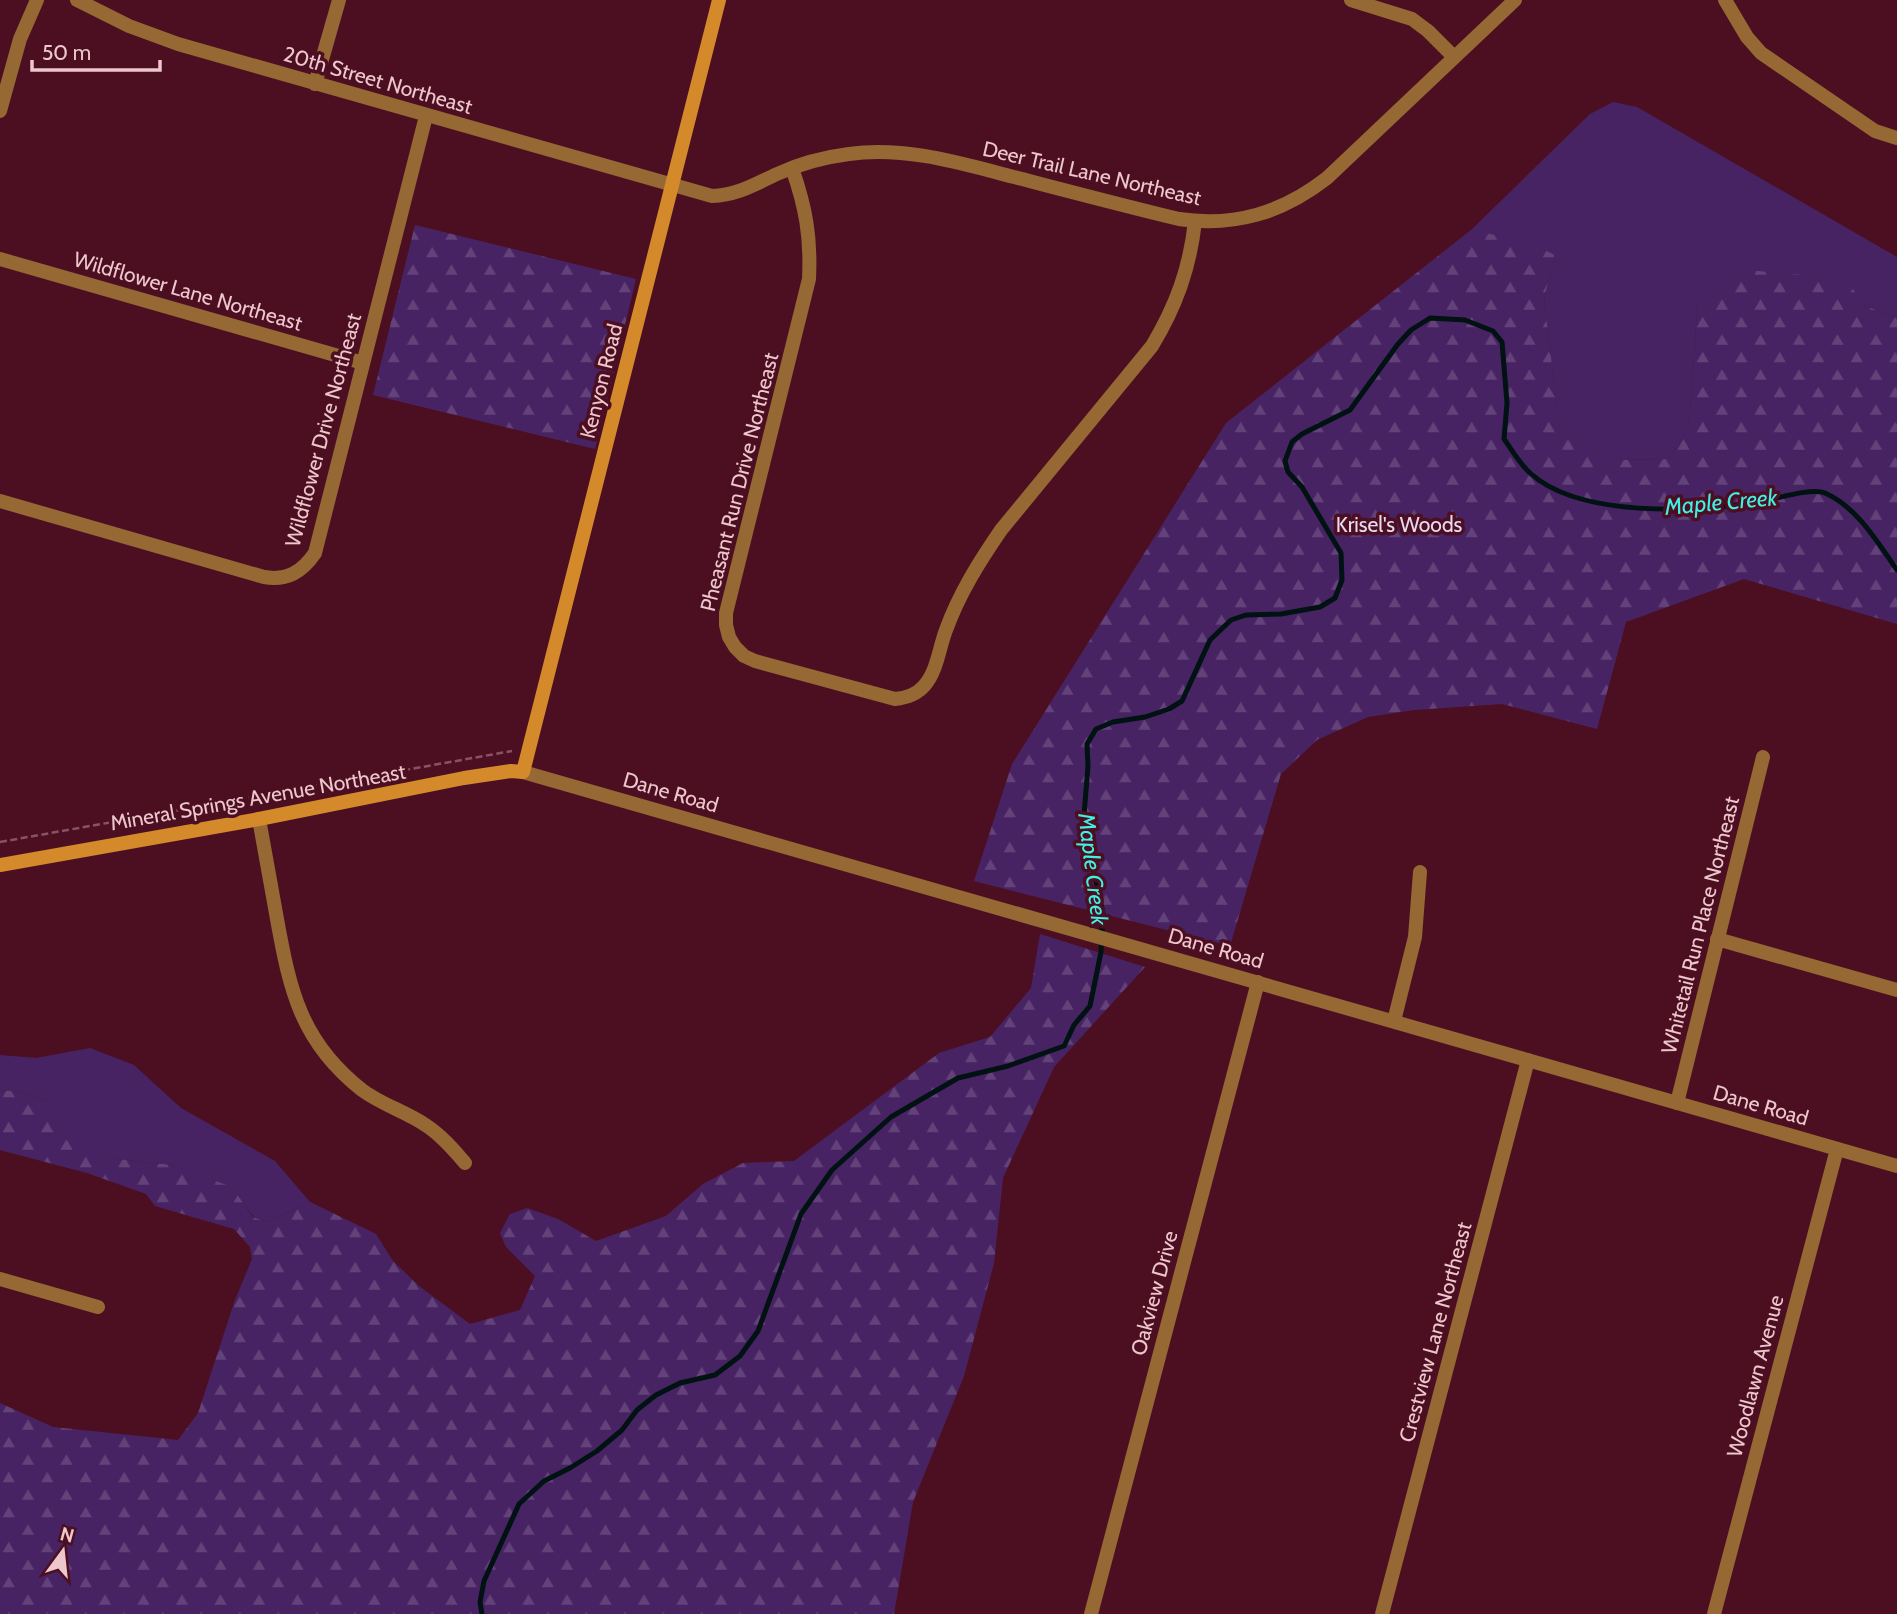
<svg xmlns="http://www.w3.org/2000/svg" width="1897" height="1614" font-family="Cabin,sans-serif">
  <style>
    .grass { fill: #482364 }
    .forest { fill: url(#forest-firs) }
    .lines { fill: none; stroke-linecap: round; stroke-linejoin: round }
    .stream { stroke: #001211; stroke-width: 5 }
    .path { stroke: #885361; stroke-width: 2.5; stroke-dasharray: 7 3.5; stroke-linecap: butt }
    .minor { stroke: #966833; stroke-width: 14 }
    .tertiary { stroke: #966833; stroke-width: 14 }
    .secondary { stroke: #d48a2b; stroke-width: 14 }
    .labels { text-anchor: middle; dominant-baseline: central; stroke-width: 7; stroke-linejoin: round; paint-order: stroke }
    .street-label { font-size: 21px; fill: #eec7cd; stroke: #4c0f21 }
    .park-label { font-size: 21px; fill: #e6daf2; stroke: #4c0f21 }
    .water-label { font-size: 23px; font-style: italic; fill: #42f0e3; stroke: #4c0f21 }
  </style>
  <defs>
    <pattern id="forest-firs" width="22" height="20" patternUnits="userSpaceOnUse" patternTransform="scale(1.75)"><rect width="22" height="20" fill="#482364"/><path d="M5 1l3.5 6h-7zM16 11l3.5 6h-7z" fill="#634179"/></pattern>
  </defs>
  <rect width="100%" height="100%" fill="#4c0f21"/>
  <g class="grass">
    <polygon points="1613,102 1637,107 1897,257 1897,318 1866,306 1844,279 1698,299 1689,428 1669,459 1621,460 1560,431 1544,299 1555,255 1471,230 1590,114"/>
    <polygon points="90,1048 134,1065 181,1108 275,1161 310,1202 267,1222 254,1217 231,1187 172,1165 110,1158 63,1139 53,1103 14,1091 0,1090 0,1055 36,1058"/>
  </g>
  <g class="forest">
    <polygon points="415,225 636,279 595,449 373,395"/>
    <polygon points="1471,230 1527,242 1555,255 1544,299 1560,430 1621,460 1669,459 1689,428 1698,299 1747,270 1845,279 1866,306 1897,318 1897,624 1744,579 1626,622 1597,729 1502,704 1414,710 1368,717 1317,740 1281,774 1230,946 974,881 1012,764 1226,423"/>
    <polygon points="1040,934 1145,967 1054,1067 1003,1178 994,1263 964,1376 913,1502 894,1614 0,1614 0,1403 53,1427 178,1440 198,1413 235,1300 252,1259 250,1247 234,1229 155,1206 146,1194 87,1173 0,1150 0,1090 14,1091 53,1103 64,1139 110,1158 172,1165 232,1187 253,1217 267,1222 310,1202 376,1234 393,1261 419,1286 470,1324 520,1310 535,1276 506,1247 500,1233 510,1214 527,1208 558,1219 596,1241 666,1216 703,1184 743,1163 794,1161 939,1053 990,1037 1031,988"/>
  </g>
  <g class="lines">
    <path class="stream" d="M482 1614 480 1602 484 1581 519 1504 544 1481 570 1468 597 1451 622 1430 637 1410 656 1395 680 1383 715 1375 740 1356 758 1331 801 1214 832 1170 891 1117 958 1078 1008 1066 1064 1046 1074 1025 1090 1006 1101 952 1103 913 1088 847 1084 815 1088 766 1087 744 1096 729 1113 722 1145 717 1169 709 1182 701 1210 640 1231 620 1246 615 1281 614 1320 607 1335 598 1342 580 1341 553 1302 487 1288 472 1285 461 1292 442 1302 434 1350 410 1398 344 1411 330 1430 318 1465 320 1493 331 1502 342 1507 403 1504 439C1512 450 1520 464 1530 473 1579 518 1696 512 1757 502 1773 500 1811 487 1825 493 1857 507 1878 543 1897 570"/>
    <polyline class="path" points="0,842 512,751"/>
    <g class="minor">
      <path d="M77 0 129 26 178 44 712 196C738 195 755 184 777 174 799 164 825 157 849 154 907 146 963 164 1018 178 1072 192 1125 206 1179 219 1235 227 1282 213 1327 178L1515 0"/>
      <polyline points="1351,0 1412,19 1428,31 1454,57"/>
      <polyline points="1725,0 1747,37 1761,53 1875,131 1897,138"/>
      <polyline points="315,84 339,0"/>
      <polyline points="0,111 20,39 37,0"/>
      <path d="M792 168C806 208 811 237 809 279L726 613V625L729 637 735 647 744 656 755 661 895 699C905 698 917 694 924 686 937 672 939 648 946 630 959 594 979 562 1001 530L1152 346C1176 306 1190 268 1195 221"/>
      <polyline points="0,259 363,363"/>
      <path d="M0 501 264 577C287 581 302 572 315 553L426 116"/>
      <path d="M259 819C265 852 271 885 277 919 290 991 301 1042 362 1090 382 1105 407 1112 427 1126 442 1136 454 1150 465 1163"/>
      <polyline points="1717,939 1897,990"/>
      <polyline points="1394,1021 1415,937 1420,872"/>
      <polyline points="1677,1103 1763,757"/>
      <polyline points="0,1279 98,1307"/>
      <polyline points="1091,1614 1258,982"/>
      <polyline points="1382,1614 1528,1060"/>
      <polyline points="1714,1614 1837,1149"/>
    </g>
    <polyline class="tertiary" points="523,772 1897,1166"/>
    <polyline class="secondary" points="0,865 259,819 464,778 511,771 523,772 719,0"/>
  </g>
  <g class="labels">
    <g class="street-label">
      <text transform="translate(378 80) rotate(16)">20th Street Northeast</text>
      <text transform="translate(1092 173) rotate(13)">Deer Trail Lane Northeast</text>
      <text transform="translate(188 291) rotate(16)">Wildflower Lane Northeast</text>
      <text transform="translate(601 381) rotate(-76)">Kenyon Road</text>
      <text transform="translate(323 430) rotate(-75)">Wildflower Drive Northeast</text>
      <text transform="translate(739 482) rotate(-76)">Pheasant Run Drive Northeast</text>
      <text transform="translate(671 792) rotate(16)">Dane Road</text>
      <text transform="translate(258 797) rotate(-10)">Mineral Springs Avenue Northeast</text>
      <text transform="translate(1700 925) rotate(-76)">Whitetail Run Place Northeast</text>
      <text transform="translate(1216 948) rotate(16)">Dane Road</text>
      <text transform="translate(1761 1105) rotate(16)">Dane Road</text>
      <text transform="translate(1154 1293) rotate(-75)">Oakview Drive</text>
      <text transform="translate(1435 1332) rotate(-75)">Crestview Lane Northeast</text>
      <text transform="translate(1755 1376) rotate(-75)">Woodlawn Avenue</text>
    </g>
    <g class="park-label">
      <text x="1399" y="524">Krisel's Woods</text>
    </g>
    <g class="water-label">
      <text transform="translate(1721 502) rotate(-5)">Maple Creek</text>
      <text transform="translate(1093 869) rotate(83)">Maple Creek</text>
    </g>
  </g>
  <g transform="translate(63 1551) rotate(15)" stroke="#4c0f21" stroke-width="5" paint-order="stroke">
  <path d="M0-5L12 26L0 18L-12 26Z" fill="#eec7cd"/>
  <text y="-10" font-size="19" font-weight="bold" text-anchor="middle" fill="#eec7cd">N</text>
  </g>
  <path d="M32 60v10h128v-10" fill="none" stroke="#eec7cd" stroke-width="3.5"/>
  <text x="42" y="60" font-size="21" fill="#eec7cd" stroke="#4c0f21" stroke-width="5" paint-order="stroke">50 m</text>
</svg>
